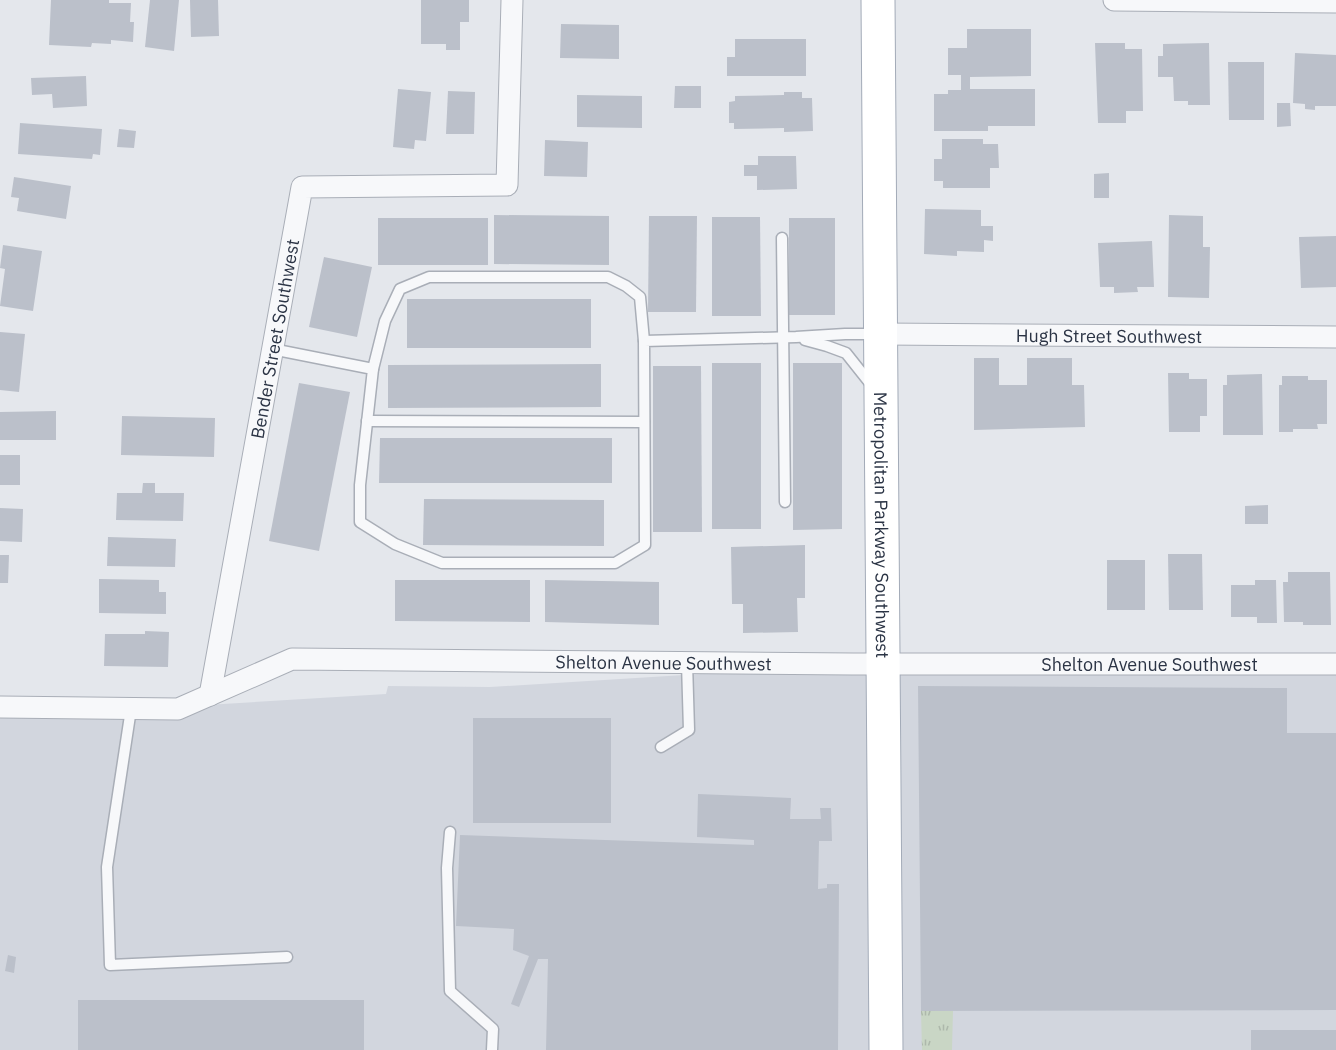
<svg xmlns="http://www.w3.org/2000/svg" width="1336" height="1050" font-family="'IBM Plex Sans',sans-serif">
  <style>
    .built { fill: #d2d6de }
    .grass { fill: url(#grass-tufts) }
    .building { fill: #bbc0ca }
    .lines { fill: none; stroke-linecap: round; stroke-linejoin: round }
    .lane-casing { stroke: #a9aeb7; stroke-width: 13 }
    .street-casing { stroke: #a9aeb7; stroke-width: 23 }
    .primary-casing { stroke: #a3abb8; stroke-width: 35 }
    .lane { stroke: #f7f8fa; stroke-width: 10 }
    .street { stroke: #f7f8fa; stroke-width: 21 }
    .primary { stroke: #fff; stroke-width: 33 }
    .labels { text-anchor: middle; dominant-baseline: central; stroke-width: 6; stroke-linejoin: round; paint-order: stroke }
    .street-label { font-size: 18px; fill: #2b3445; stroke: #f4f6f9 }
  </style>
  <defs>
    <pattern id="grass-tufts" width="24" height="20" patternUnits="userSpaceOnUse" patternTransform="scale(1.5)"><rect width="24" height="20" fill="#c9d6c5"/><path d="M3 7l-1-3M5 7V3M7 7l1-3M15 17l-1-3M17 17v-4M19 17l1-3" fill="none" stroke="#adb8ab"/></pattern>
  </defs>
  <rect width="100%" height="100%" fill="#e4e7ec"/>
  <polygon class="built" points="1336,662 1336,1050 0,1050 0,707 190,706 386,694 388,686 490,687 876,663"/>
  <polygon class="grass" points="921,1011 953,1011 952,1050 922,1050"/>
  <g class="building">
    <polygon points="51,0 109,0 109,3 131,3 130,22 134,22 133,42 111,40 111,44 92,43 91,47 49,45"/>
    <polygon points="150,0 179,0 174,51 145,47"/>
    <polygon points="190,0 218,0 219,36 191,37"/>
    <polygon points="421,0 469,0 469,22 460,22 460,50 446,50 446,44 421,44"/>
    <polygon points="561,24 619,25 619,59 560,58"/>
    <polygon points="967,29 1031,29 1031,76 970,77 970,89 1035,89 1035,126 988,126 988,131 934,131 934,94 948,94 948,90 961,90 961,75 948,75 948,48 967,48"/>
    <polygon points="735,39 806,39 806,76 727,76 727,57 735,57"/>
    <polygon points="1095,43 1125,43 1125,49 1142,49 1143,111 1126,111 1126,123 1098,123"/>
    <polygon points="1209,43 1210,105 1188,105 1188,101 1174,101 1173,77 1158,77 1158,56 1163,56 1163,44"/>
    <polygon points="1295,53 1336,55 1336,106 1315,106 1315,110 1305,109 1305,104 1293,103"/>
    <polygon points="1228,62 1264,62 1264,120 1229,120"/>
    <polygon points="86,76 87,106 53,108 52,94 32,95 31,78"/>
    <polygon points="675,86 701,86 701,108 674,108"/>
    <polygon points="398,89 431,92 426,141 415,140 414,149 393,147"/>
    <polygon points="448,91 475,92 474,134 446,134"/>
    <polygon points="784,92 802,92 802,98 812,98 813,131 784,132 784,128 734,129 734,123 729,123 729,102 735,101 735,96 784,95"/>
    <polygon points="577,95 642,96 642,128 577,127"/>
    <polygon points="1277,103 1290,103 1291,126 1277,127"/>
    <polygon points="20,123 102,129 100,155 93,154 92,159 18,154"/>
    <polygon points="119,129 136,131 134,148 117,147"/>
    <polygon points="942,139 983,139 983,144 998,144 999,168 990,168 990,188 943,188 943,181 934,181 934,159 942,159"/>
    <polygon points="545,140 588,142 587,177 544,176"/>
    <polygon points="758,156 796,156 797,189 757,190 757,176 744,176 744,165 758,165"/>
    <polygon points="1109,173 1109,198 1094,198 1094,174"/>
    <polygon points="14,177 71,186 66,219 17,211 19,198 11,197"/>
    <polygon points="925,209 981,210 981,226 993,226 993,241 984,240 984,252 957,251 957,256 924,254"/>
    <polygon points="494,215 609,216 609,265 494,264"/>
    <polygon points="1169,215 1203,216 1203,247 1210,247 1209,298 1168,297"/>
    <polygon points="649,216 697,216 696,312 648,312"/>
    <polygon points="712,217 760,217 761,316 712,316"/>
    <rect x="378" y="218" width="110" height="47"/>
    <rect x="789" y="218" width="46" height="97"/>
    <polygon points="1336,236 1336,287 1301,288 1299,237"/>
    <polygon points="1152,241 1154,287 1137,287 1138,292 1114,293 1114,287 1100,287 1098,243"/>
    <polygon points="3,245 42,251 33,311 0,306 5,269 0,268"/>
    <polygon points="324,257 372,267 357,337 309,327"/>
    <rect x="407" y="299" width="184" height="49"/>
    <polygon points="0,332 25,334 19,392 0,390"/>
    <polygon points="974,358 999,358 999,385 1027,385 1027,358 1072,358 1072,385 1084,385 1085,427 974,430"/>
    <rect x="712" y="363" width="49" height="166"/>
    <polygon points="793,363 842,363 842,529 793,530"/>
    <polygon points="601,364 601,407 388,408 388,365"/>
    <polygon points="653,366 701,366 702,532 653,532"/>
    <polygon points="1168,373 1189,373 1189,379 1207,379 1207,416 1200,416 1200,432 1169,432"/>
    <polygon points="1262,374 1263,435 1223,435 1223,385 1227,385 1227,375"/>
    <polygon points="1282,376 1308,376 1308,380 1327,380 1327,424 1317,424 1318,429 1293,429 1293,432 1279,432 1279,385 1282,385"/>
    <polygon points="299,383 350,392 319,551 269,541"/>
    <polygon points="56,411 56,440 0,440 0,412"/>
    <polygon points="122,416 215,418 214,457 121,455"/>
    <polygon points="380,438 612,438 612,483 379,483"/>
    <rect x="0" y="455" width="20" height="30"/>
    <polygon points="143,483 155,483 155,493 184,493 183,521 116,520 117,493 142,493"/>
    <polygon points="424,499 604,500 604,546 423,545"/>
    <polygon points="1268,505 1268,524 1245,524 1245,506"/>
    <polygon points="0,508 23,509 22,542 0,541"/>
    <polygon points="108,537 176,539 175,567 107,566"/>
    <polygon points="805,545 805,598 797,598 798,632 743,633 743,604 732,604 731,547"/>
    <polygon points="1168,554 1202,554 1203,610 1169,610"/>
    <polygon points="0,555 9,555 8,583 0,583"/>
    <rect x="1107" y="560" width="38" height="50"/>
    <polygon points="1288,572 1330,572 1331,625 1303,625 1303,622 1284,622 1283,582 1288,582"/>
    <polygon points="99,579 159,580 159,592 166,592 166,614 99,613"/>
    <polygon points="395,580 530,580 530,622 395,621"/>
    <polygon points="545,580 659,582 659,625 545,622"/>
    <polygon points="1255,580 1276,580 1277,623 1257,623 1257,617 1231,617 1231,585 1255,585"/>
    <polygon points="145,631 169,632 168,667 104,666 105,634 145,634"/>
    <polygon points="918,686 1287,688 1287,733 1336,733 1336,1010 921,1011"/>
    <rect x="473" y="718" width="138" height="105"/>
    <polygon points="698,794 791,798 790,819 821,819 820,808 831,808 832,841 819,841 818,889 827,888 827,884 839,884 838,1050 546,1050 548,959 538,959 519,1007 511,1004 529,956 513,950 514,929 456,926 460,835 754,845 754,840 697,837"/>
    <polygon points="8,955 16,957 14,973 5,971"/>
    <rect x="78" y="1000" width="286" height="50"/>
    <rect x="1251" y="1030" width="85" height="20"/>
  </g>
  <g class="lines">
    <defs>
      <g id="lane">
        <polyline points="782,238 785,502"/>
        <polyline points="805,340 827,346 846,353 873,387"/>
        <polyline points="272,349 373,369 360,485 360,522 395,544 442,563 615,563 645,545 644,341 796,337 845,334 878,334"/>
        <polyline points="373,369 385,321 400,289 429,277 608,277 626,286 640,297 644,341"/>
        <polyline points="367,421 644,422"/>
        <polyline points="131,709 107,867 110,965 287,957"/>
        <polyline points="661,747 689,730 687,663"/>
        <polyline points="450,832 447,868 450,991 493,1029 492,1050"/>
      </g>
      <g id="street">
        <polyline points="1114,0 1336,2"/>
        <path id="s1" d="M881 334 1336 337"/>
        <path id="s2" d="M210 695 302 187 507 185 512 0"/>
        <path id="s3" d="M0 707 178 709 292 659 853 664H1336"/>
      </g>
      <g id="primary">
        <path id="s4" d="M878 0 886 1050"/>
      </g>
    </defs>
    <use href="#lane" class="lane-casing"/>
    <use href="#street" class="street-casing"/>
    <use href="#primary" class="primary-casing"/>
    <use href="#lane" class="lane"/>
    <use href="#street" class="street"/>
    <use href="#primary" class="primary"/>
  </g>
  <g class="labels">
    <g class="street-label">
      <text stroke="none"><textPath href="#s1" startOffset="228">Hugh Street Southwest</textPath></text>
      <text stroke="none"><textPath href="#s2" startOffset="362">Bender Street Southwest</textPath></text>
      <text stroke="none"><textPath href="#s4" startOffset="525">Metropolitan Parkway Southwest</textPath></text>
      <text stroke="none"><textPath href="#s3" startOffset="674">Shelton Avenue Southwest</textPath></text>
      <text stroke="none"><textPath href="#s3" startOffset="1160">Shelton Avenue Southwest</textPath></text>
    </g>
  </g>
</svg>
